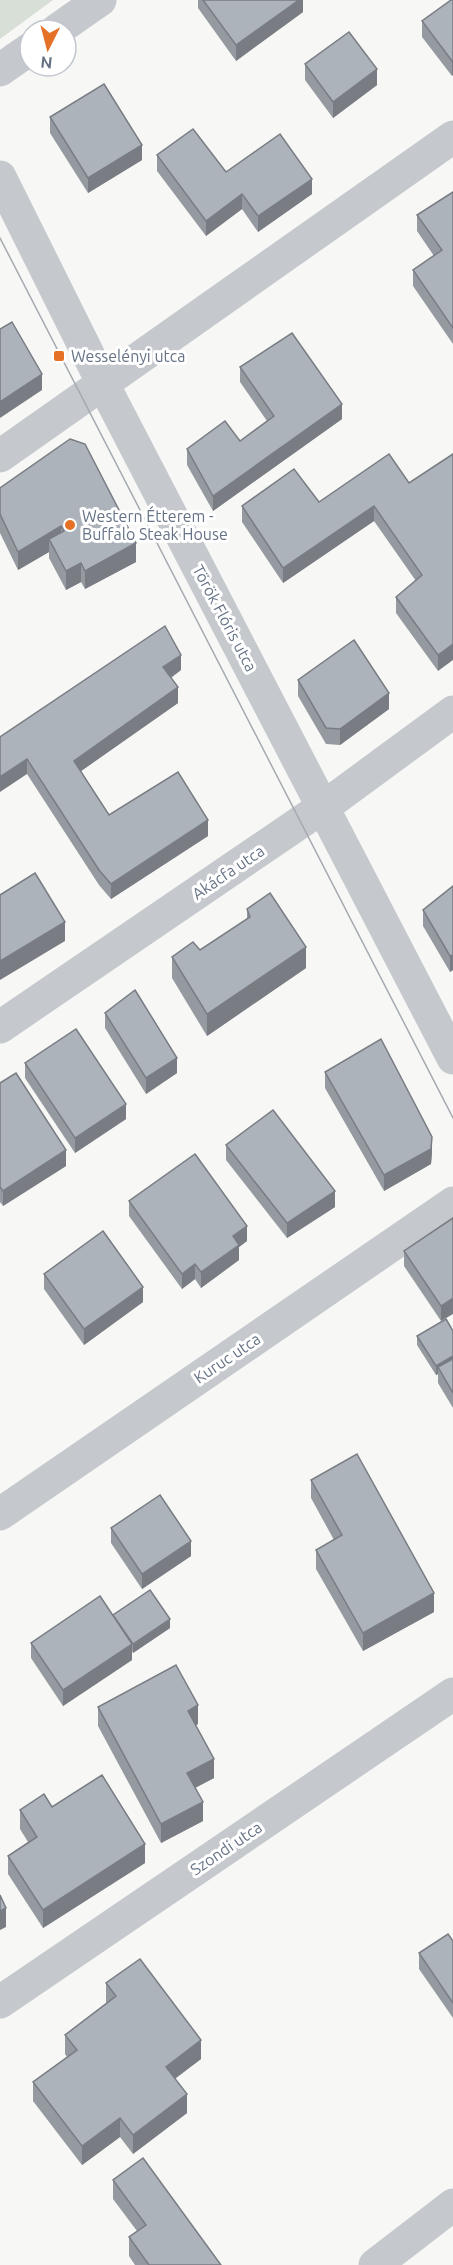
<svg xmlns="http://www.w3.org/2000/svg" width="453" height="2265" font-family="Ubuntu,sans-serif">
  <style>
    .green { fill: #d8dfd6 }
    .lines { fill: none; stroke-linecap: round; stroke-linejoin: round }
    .minor { stroke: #c5c8cc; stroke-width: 33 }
    .tram { stroke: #a5aab1; stroke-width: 1.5 }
    .wall { fill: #959aa1 }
    .shaded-wall { fill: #797d83 }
    .building { fill: #adb3bb; stroke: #797d83; stroke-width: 1.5 }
    .poi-dot { fill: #e57127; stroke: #fff; stroke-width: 2 }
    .labels { text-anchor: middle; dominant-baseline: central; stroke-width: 6; stroke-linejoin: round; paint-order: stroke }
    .poi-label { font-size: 16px; fill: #667386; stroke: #fff; text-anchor: start }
    .street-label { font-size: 16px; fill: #667386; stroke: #fff }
  </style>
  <rect width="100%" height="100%" fill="#f7f8f5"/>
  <polygon class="green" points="0,0 53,0 0,39"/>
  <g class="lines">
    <g class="minor">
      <polyline points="57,30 100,0"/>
      <polyline points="0,70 30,49"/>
      <polyline points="0,177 103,384 453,1058"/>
      <polyline points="0,456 453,137"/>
      <polyline points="0,1027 336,798 453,712"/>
      <polyline points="0,1514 453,1203"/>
      <polyline points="0,2002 453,1694"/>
      <polyline points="375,2265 453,2205"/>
    </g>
    <polyline class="tram" points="0,238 453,1118"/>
  </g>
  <g class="wall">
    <polygon points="198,0 303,0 303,12 236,61 198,8"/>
    <polygon points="453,0 452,76 422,37 422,21"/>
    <polygon points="305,64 377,85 333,118 305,80"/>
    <polygon points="50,117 142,160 88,193 50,133"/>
    <polygon points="157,155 226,172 312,194 258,232 242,209 206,236 157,171"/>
    <polygon points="453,192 453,344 413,286 413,270 434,256 417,231 417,215"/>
    <polygon points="240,367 342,419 213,511 187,465 187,449 240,441 267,421 240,382"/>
    <polygon points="453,454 438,671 396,613 396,597 416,581 374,521 283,583 242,522 242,506 319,502 409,483"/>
    <polygon points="0,488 136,562 85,589 81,582 66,590 49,558 49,552 18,570 0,533"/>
    <polygon points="181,670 171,678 178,703 81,771 109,815 208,836 111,899 99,885 27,774 0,737"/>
    <polygon points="298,680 389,709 340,745 326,744 298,696"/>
    <polygon points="453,886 453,970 450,972 423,926 423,910"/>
    <polygon points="247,909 306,968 207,1036 172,978 172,957 200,950 247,919"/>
    <polygon points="105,1013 177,1073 146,1094 105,1028"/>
    <polygon points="25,1063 126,1119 75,1153 25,1078"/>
    <polygon points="325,1072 432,1152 431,1164 384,1191 325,1088"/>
    <polygon points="0,1083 66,1166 3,1206 0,1202"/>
    <polygon points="226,1145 335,1207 287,1238 226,1160"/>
    <polygon points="129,1201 247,1241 239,1247 239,1260 201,1288 195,1279 182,1289 129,1216"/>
    <polygon points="453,1218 441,1321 404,1266 404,1251"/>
    <polygon points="44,1274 143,1302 84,1345 44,1289"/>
    <polygon points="453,1331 453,1408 438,1383 438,1374 436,1375 417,1345 417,1336"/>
    <polygon points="311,1480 434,1612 363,1651 316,1569 316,1550 334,1540 311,1498"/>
    <polygon points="111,1528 191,1556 142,1589 111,1543"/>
    <polygon points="113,1615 170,1628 133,1653 132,1651 132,1660 63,1706 31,1658 31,1643 113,1617"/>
    <polygon points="98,1707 198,1724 196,1725 214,1778 195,1788 203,1821 161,1843 98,1726"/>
    <polygon points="52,1807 145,1863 43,1928 8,1874 8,1856 28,1842 20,1829 20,1810"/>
    <polygon points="453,1941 453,2018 419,1969 419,1953"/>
    <polygon points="106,1983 201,2059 175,2079 187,2113 133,2154 120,2137 82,2165 33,2101 33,2082 67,2057 65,2054 65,2035 107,2003 106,2002"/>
    <polygon points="113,2180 221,2265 135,2265 129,2256 129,2237 137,2231 113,2199"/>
  </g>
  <g class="shaded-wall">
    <polygon points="299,0 303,0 303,12 236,61 236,45"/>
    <polygon points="453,60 453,75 452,76 452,61"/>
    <polygon points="377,69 377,85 333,118 333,102"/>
    <polygon points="142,145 142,160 88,193 88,178"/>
    <polygon points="312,179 312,194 258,232 258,216"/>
    <polygon points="242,194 242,209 206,236 206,221"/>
    <polygon points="42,374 42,390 0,418 0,402"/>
    <polygon points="342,404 342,419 213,511 213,496"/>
    <polygon points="374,506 374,521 283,583 283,568"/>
    <polygon points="61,526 61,545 49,539 49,552 18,570 18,552"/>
    <polygon points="136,543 136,562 85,589 85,571"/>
    <polygon points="81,563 81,582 66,590 66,571"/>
    <polygon points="453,644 453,660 438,671 438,655"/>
    <polygon points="181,655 181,670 163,683 163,667"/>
    <polygon points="178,687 178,703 74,776 74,761"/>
    <polygon points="389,693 389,709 340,745 340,729"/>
    <polygon points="27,759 27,774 0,792 0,777"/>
    <polygon points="208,820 208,836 111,899 111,884"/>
    <polygon points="65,922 65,941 0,980 0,961"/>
    <polygon points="306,947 306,968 207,1036 207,1014"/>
    <polygon points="453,955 453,970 450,972 450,956"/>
    <polygon points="177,1058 177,1073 146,1094 146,1078"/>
    <polygon points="126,1104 126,1119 75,1153 75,1138"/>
    <polygon points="432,1137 432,1152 431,1164 384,1191 384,1175"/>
    <polygon points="66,1150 66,1166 3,1206 3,1191"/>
    <polygon points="335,1191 335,1207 287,1238 287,1223"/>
    <polygon points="247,1226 247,1241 239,1247 239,1260 201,1288 201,1272 233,1236"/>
    <polygon points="195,1264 195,1279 182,1289 182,1274"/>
    <polygon points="143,1287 143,1302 84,1345 84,1329"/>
    <polygon points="453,1298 453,1314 441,1321 441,1306"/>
    <polygon points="453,1356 453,1365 438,1367 438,1374 436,1375 436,1366"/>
    <polygon points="191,1541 191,1556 142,1589 142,1574"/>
    <polygon points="434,1593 434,1612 363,1651 363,1633"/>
    <polygon points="170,1619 170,1628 133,1653 133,1644"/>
    <polygon points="132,1644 132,1660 63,1706 63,1690"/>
    <polygon points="198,1705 198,1724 188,1729 188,1711"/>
    <polygon points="214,1759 214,1778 187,1792 187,1773"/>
    <polygon points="203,1802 203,1821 161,1843 161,1824"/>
    <polygon points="145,1844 145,1863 43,1928 43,1910"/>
    <polygon points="6,1908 6,1927 0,1930 0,1911"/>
    <polygon points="201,2040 201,2059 166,2085 166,2067"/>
    <polygon points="187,2094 187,2113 133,2154 133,2135"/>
    <polygon points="120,2118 120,2137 82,2165 82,2146"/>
  </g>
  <g class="building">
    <polygon points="203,0 299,0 236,45"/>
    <polygon points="451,0 453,0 453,60 452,61 422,21"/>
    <polygon points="349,32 377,69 333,102 305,64"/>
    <polygon points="104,84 142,145 88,178 50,117"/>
    <polygon points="193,129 226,172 280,134 312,179 258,216 242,194 206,221 157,155"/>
    <polygon points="453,192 453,328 413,270 442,250 417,215"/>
    <polygon points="12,322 42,374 0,402 0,329"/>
    <polygon points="292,333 342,404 213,496 187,449 225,421 240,441 274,416 240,367"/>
    <polygon points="70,439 85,444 136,543 85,571 81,563 66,571 49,539 64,531 61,526 18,552 0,514 0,488"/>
    <polygon points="389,454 409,483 453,454 453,644 438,655 396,597 422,575 374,506 283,568 242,506 294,469 319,502"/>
    <polygon points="165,626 181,655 163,667 178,687 74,761 109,815 178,772 208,820 111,884 99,870 27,759 0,777 0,737"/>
    <polygon points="354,640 389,693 340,729 326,728 298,680"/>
    <polygon points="35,873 65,922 0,961 0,895"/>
    <polygon points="453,886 453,955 450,956 423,910"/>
    <polygon points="270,893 306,947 207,1014 172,957 193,942 200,950 250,917 247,909"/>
    <polygon points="135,990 177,1058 146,1078 105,1013"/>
    <polygon points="76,1029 126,1104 75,1138 25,1063"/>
    <polygon points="381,1039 432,1137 431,1149 384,1175 325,1072"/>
    <polygon points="16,1073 66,1150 3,1191 0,1187 0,1083"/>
    <polygon points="273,1110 335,1191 287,1223 226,1145"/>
    <polygon points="195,1154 247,1226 233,1236 239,1245 201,1272 195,1264 182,1274 129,1201"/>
    <polygon points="453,1218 453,1298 441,1306 404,1251"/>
    <polygon points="103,1231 143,1287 84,1329 44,1274"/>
    <polygon points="446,1319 453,1331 453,1356 436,1366 417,1336"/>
    <polygon points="453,1359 453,1393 438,1367"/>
    <polygon points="357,1454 434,1593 363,1633 316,1550 342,1535 311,1480"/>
    <polygon points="160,1495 191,1541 142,1574 111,1528"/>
    <polygon points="150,1590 170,1619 133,1644 113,1615"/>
    <polygon points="100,1596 132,1644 63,1690 31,1643"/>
    <polygon points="176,1665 198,1705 188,1711 214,1759 187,1773 203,1802 161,1824 98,1707"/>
    <polygon points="102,1775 145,1844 43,1910 8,1856 37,1837 20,1810 44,1794 52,1807"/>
    <polygon points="0,1895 6,1908 0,1911"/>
    <polygon points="448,1934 453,1941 453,2003 419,1953"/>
    <polygon points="140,1959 201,2040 166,2067 187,2094 133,2135 120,2118 82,2146 33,2082 77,2050 65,2035 116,1996 106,1983"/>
    <polygon points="143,2158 221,2265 149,2265 129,2237 146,2225 113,2180"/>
  </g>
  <g class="poi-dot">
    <rect x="53" y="350" width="12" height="12" rx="3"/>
    <circle cx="70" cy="525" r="6"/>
  </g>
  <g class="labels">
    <g class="poi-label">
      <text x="71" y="356">Wesselényi utca</text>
      <text x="82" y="516">Western Étterem -<tspan x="82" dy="18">Buffalo Steak House</tspan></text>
    </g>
    <g class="street-label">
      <text transform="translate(225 618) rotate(62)">Török Flóris utca</text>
      <text transform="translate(228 872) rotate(-34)">Akácfa utca</text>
      <text transform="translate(227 1358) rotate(-34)">Kuruc utca</text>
      <text transform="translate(226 1848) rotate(-34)">Szondi utca</text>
    </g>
  </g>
  <g transform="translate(48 48) rotate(186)"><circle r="28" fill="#ffffff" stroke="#c2c7cf" stroke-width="1.5"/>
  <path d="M0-4.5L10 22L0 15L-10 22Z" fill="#e57127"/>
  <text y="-9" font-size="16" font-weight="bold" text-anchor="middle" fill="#667386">N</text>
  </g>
</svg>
